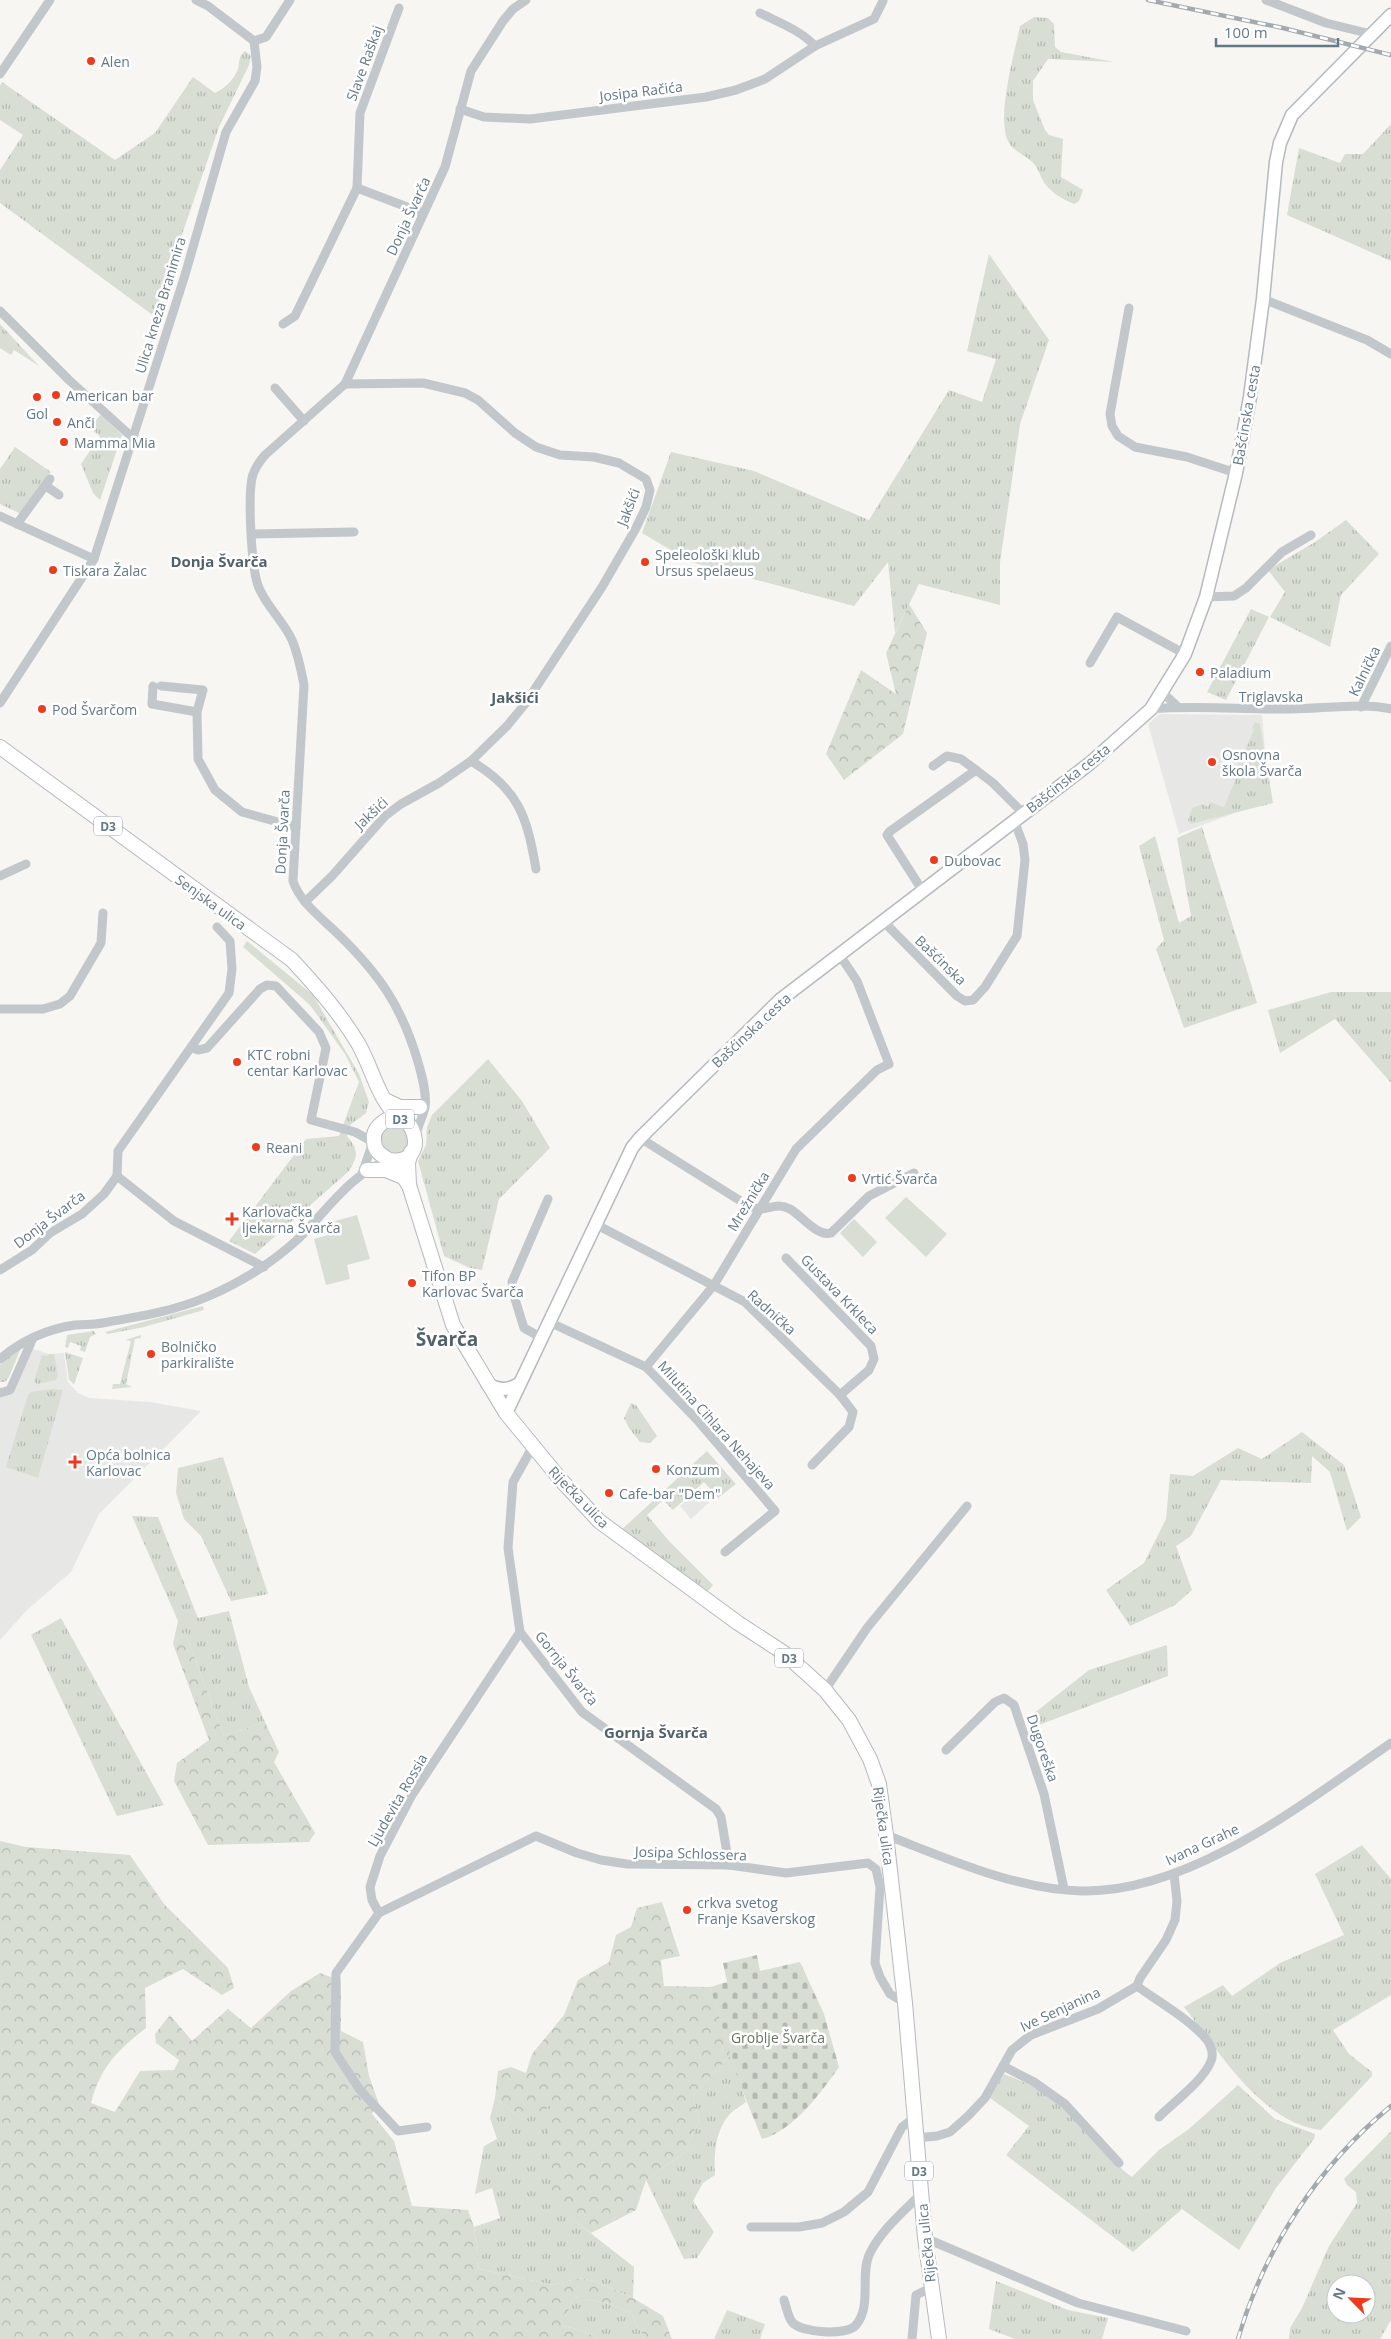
<svg xmlns="http://www.w3.org/2000/svg" width="1391" height="2339" font-family="'Open Sans',sans-serif">
  <style>
    .built { fill: #e7e8e6 }
    .grass { fill: url(#grass-tufts); fill-rule: evenodd }
    .forest { fill: url(#forest-crowns) }
    .cemetery { fill: url(#cemetery-stones) }
    .garden { fill: #d8ded4 }
    .lines { fill: none; stroke-linecap: round; stroke-linejoin: round }
    .secondary-casing { stroke: #b4babe; stroke-width: 15 }
    .primary-casing { stroke: #b5babe; stroke-width: 16 }
    .street { stroke: #c1c7ca; stroke-width: 9 }
    .secondary { stroke: #fff; stroke-width: 12 }
    .primary { stroke: #fff; stroke-width: 14 }
    .rail-casing { stroke: #a2aaaf; stroke-width: 4.5 }
    .rail { stroke: #fff; stroke-width: 2.5; stroke-dasharray: 8; stroke-linecap: butt }
    .poi-dot { fill: #ec3c1d; stroke: #fff; stroke-width: 2 }
    .labels { text-anchor: middle; dominant-baseline: central; stroke-width: 5; stroke-linejoin: round; paint-order: stroke }
    .shield { fill: #fff; stroke: #92a1aa; stroke-width: 1 }
    .shield-label { font-size: 12px; font-weight: bold; fill: #647986 }
    .poi-label { font-size: 14px; fill: #647986; stroke: #fff; text-anchor: start }
    .street-label { font-size: 14px; fill: #647986; stroke: #fff }
    .park-label { font-size: 14px; fill: #66775f; stroke: #fff }
    .neighbourhood-label { font-size: 15px; font-weight: bold; fill: #52626a; stroke: #fff }
    .district-label { font-size: 19px; font-weight: bold; fill: #52626a; stroke: #fff }
  </style>
  <defs>
    <pattern id="grass-tufts" width="24" height="20" patternUnits="userSpaceOnUse" patternTransform="scale(1.25)"><rect width="24" height="20" fill="#d8ded4"/><path d="M3 7l-1-3M5 7V3M7 7l1-3M15 17l-1-3M17 17v-4M19 17l1-3" fill="none" stroke="#b3b9b2"/></pattern>
    <pattern id="forest-crowns" width="20" height="18" patternUnits="userSpaceOnUse" patternTransform="scale(1.25)"><rect width="20" height="18" fill="#d8ded4"/><path d="M2 6a3 3 0 1 1 6 0M12 15a3 3 0 1 1 6 0" fill="none" stroke="#b3b9b2"/></pattern>
    <pattern id="cemetery-stones" width="16" height="16" patternUnits="userSpaceOnUse" patternTransform="scale(1.25)"><rect width="16" height="16" fill="#d8ded4"/><path d="M2 7V4a2 2 0 0 1 4 0v3zM10 15v-3a2 2 0 0 1 4 0v3z" fill="#b3b9b2"/></pattern>
  </defs>
  <rect width="100%" height="100%" fill="#f7f6f3"/>
  <g class="built">
    <polygon points="1160,714 1262,715 1269,800 1179,834 1148,724"/>
    <polygon points="31,1348 49,1354 64,1353 68,1382 78,1393 89,1398 150,1402 201,1411 99,1514 71,1572 27,1610 0,1640 0,1398 12,1393"/>
    <polygon points="700,1488 712,1500 691,1519 680,1506"/>
  </g>
  <g class="grass">
    <path d="M1034 17 1048 18 1054 24 1055 47 1061 52 1114 62 1048 59 1033 81V100L1045 130 1049 135 1063 139 1061 177 1083 190 1079 201 1074 204C1061 198 1049 192 1042 179 1040 175 1039 171 1037 168 1031 157 1015 153 1009 143 995 120 1015 51 1020 26Z"/>
    <path d="M245 51 251 56 249 65 219 127 154 316 0 203V170L23 135 0 120V86L2 82 115 160 155 133 193 77 215 93C225 88 234 80 238 69 240 62 238 56 245 51Z"/>
    <polygon points="1391,124 1391,261 1287,215 1299,148 1340,163 1345,154 1363,154"/>
    <polygon points="989,254 1049,340 1020,424 1000,563 1000,605 919,584 895,633 888,562 854,606 691,562 642,533 671,452 754,471 869,520 949,390 982,402 996,359 967,351"/>
    <polygon points="0,324 39,366 14,350 11,355 0,348"/>
    <polygon points="101,414 122,435 100,500 93,493 81,464 100,436 90,428"/>
    <polygon points="15,447 51,472 21,514 0,504 0,469"/>
    <polygon points="1346,520 1379,554 1341,595 1330,647 1270,617 1285,592 1268,570 1315,542"/>
    <polygon points="1251,609 1269,617 1226,700 1207,692"/>
    <polygon points="1255,722 1260,724 1273,803 1191,824 1188,820 1192,808 1203,804 1208,807 1210,802 1224,807 1237,776 1234,774 1254,730 1252,728"/>
    <polygon points="1202,827 1257,1003 1184,1028 1156,949 1164,940 1139,846 1155,836 1179,923 1191,916 1177,838"/>
    <path d="M247 941 313 995 359 1074 369 1102 366 1113 349 1126 347 1136C359 1151 358 1155 349 1171L255 1254 229 1241 306 1139 339 1136 359 1082 345 1054 310 1005 243 947Z"/>
    <polygon points="1331,992 1391,992 1391,1083 1335,1019 1280,1053 1268,1010"/>
    <polygon points="488,1059 522,1101 550,1148 499,1199 482,1270 470,1268 444,1256 418,1161 426,1145 427,1127 432,1115"/>
    <polygon points="203,1306 204,1310 144,1327 108,1334 105,1332"/>
    <polygon points="94,1331 96,1334 90,1337 85,1352 80,1350 81,1346 70,1342 68,1348 65,1347 67,1335"/>
    <polygon points="141,1335 141,1338 135,1339 126,1384 132,1387 112,1389 113,1384 120,1384 131,1341 125,1340"/>
    <polygon points="21,1348 9,1377 5,1382 0,1382 0,1365 10,1355"/>
    <polygon points="65,1352 83,1358 74,1385 69,1379"/>
    <polygon points="49,1354 54,1354 58,1375 56,1380 37,1384 34,1381 42,1355 47,1356"/>
    <polygon points="52,1389 63,1390 38,1478 6,1467 28,1395 31,1392"/>
    <polygon points="631,1403 636,1405 657,1436 650,1443 640,1442 629,1428 624,1418"/>
    <polygon points="1302,1432 1344,1465 1361,1517 1347,1531 1330,1472 1312,1456 1311,1483 1221,1480 1191,1536 1176,1546 1192,1590 1175,1605 1130,1626 1106,1590 1144,1563 1166,1519 1170,1474 1193,1476 1238,1448 1262,1459"/>
    <polygon points="707,1451 736,1484 718,1498 704,1482 673,1510 663,1500 647,1515 669,1541 713,1585 703,1597 618,1533"/>
    <polygon points="223,1457 268,1594 231,1601 201,1536 184,1519 176,1493 178,1468"/>
    <polygon points="132,1516 158,1517 198,1618 229,1611 249,1687 265,1722 224,1736 185,1632 173,1644 178,1621"/>
    <polygon points="61,1618 164,1805 117,1816 31,1635"/>
    <polygon points="1167,1645 1168,1676 1031,1728 1028,1718 1089,1670"/>
    <path d="M1362 1845 1391 1879V1995L1333 2030 1349 2054 1372 2072V2076L1321 2130C1261 2123 1219 2051 1184 2007L1223 1985 1232 1996 1280 1963 1344 1935 1315 1874Z"/>
    <path d="M731 2055 746 2102C741 2106 735 2109 730 2114 715 2130 714 2155 715 2175L703 2183 693 2201 714 2232 697 2258 684 2259 646 2180 685 2152 699 2121 693 2095Z"/>
    <path d="M1004 2074C1030 2084 1057 2097 1076 2118 1095 2138 1109 2161 1132 2177L1159 2150 1189 2129 1238 2085 1275 2119 1315 2134 1314 2139 1276 2188 1239 2250 1182 2209 1133 2252 1006 2155 1029 2126 990 2098Z"/>
    <polygon points="495,2098 523,2120 558,2101 575,2221 634,2267 633,2298 597,2282 580,2278 553,2285 479,2269 474,2227 500,2218 492,2188 475,2194 484,2146 497,2139 490,2118"/>
    <path d="M1391 2131V2320L1380 2339H1289L1290 2328 1302 2308 1329 2246 1357 2203 1356 2192 1347 2185 1344 2179ZM1336 2284H1366V2314H1336Z"/>
    <polygon points="996,2281 1068,2310 1108,2318 1102,2339 1015,2339 989,2329"/>
    <polygon points="574,2297 606,2303 630,2312 645,2339 601,2339 578,2329 562,2326"/>
    <polygon points="727,2310 765,2324 760,2339 714,2339"/>
  </g>
  <g class="forest">
    <polygon points="909,604 927,633 903,734 844,780 826,754 861,670 896,694 886,653"/>
    <polygon points="185,1632 224,1736 265,1722 279,1752 274,1762 315,1833 309,1842 208,1845 174,1781 177,1763 209,1740 173,1644"/>
    <path d="M0 1841 26 1847 130 1855 164 1904 228 1968 234 1988 222 1995 183 1969 145 1988 146 2028C117 2051 101 2066 91 2103L115 2112 140 2071 174 2070 179 2060 156 2043 155 2034 170 2015 192 2041 228 2009 251 2028 291 1991 320 1973 341 1981V2031L363 2042 369 2076 379 2104 372 2114 394 2141 412 2206 468 2210 474 2227 479 2269 553 2285 580 2278 597 2282 633 2298 663 2316 672 2339H645L630 2312 606 2303 574 2297 562 2326 578 2329 601 2339H0Z"/>
    <polygon points="662,1902 680,1956 661,1960 664,1986 710,1987 731,2055 693,2095 699,2121 685,2152 646,2180 636,2210 591,2233 575,2221 552,2190 547,2127 558,2102 523,2120 495,2098 498,2071 511,2067 526,2073 532,2054 564,2015 578,1980 609,1962 616,1935 631,1927 637,1908"/>
  </g>
  <path class="cemetery" d="M757 1955 760 1971 800 1962 824 2014 839 2067C821 2093 793 2131 762 2139L739 2082 710 1987 727 1982 723 1963Z"/>
  <g class="garden">
    <polygon points="390,1124 401,1125 410,1138 404,1152 395,1156 381,1149 379,1134"/>
    <polygon points="906,1197 947,1234 926,1257 885,1218"/>
    <polygon points="357,1215 370,1259 347,1265 350,1279 326,1285 314,1239 338,1232 335,1221"/>
    <polygon points="854,1219 877,1242 863,1257 840,1233"/>
  </g>
  <g class="lines">
    <defs>
      <g id="secondary">
        <path d="M488 1385C500 1390 509 1391 520 1383"/>
        <polyline points="506,1413 632,1148 640,1138 780,1000 1089,764 1151,709 1185,654 1206,597 1236,473 1250,397 1263,299 1276,162 1280,143 1292,115 1391,15"/>
      </g>
      <g id="primary">
        <path d="M0 747 292 960C316 986 341 1014 359 1045 373 1070 378 1100 400 1119"/>
        <polyline points="385,1100 400,1107 420,1107"/>
        <polyline points="411,1152 408,1163 409,1185 453,1325 506,1413 561,1480 599,1521 738,1623 784,1653 825,1690 849,1720 870,1759 879,1784 886,1835 905,2003 925,2238 939,2339"/>
        <path d="M389 1160C434 1167 413 1098 382 1123 377 1127 373 1133 374 1140 374 1155 386 1156 395 1165 400 1171 404 1178 408 1184"/>
        <polyline points="367,1170 386,1170 403,1177"/>
      </g>
    </defs>
    <use href="#secondary" class="secondary-casing"/>
    <use href="#primary" class="primary-casing"/>
    <g class="street">
      <polyline points="196,0 208,6 254,41"/>
      <polyline points="1266,0 1326,23 1371,34"/>
      <path d="M760 13C780 23 800 30 815 46"/>
      <polyline points="254,41 266,37 290,0"/>
      <polyline points="0,74 50,0"/>
      <polyline points="460,109 484,117 530,119 706,97 736,90 765,79 815,46 874,19 883,1"/>
      <polyline points="357,188 423,213"/>
      <polyline points="1263,299 1367,340 1391,354"/>
      <polyline points="1129,308 1110,414 1112,426 1118,436 1135,447 1187,457 1236,473"/>
      <polyline points="0,311 69,380 133,438"/>
      <polyline points="283,324 295,316 357,188 360,113 399,8"/>
      <polyline points="275,388 304,421"/>
      <polyline points="46,486 59,495"/>
      <polyline points="0,516 94,559"/>
      <polyline points="17,524 50,479"/>
      <polyline points="252,534 354,532"/>
      <polyline points="1206,597 1234,596 1246,588 1282,552 1311,535"/>
      <polyline points="1090,663 1117,617 1185,654"/>
      <polyline points="153,686 152,704 197,712"/>
      <polyline points="161,686 203,690 197,712 198,759 215,790 242,812 296,827"/>
      <polyline points="1161,691 1178,707"/>
      <polyline points="0,703 94,559 185,275 226,132 255,81 257,67 254,41"/>
      <polyline points="1361,707 1391,646"/>
      <path d="M1151 709C1198 705 1245 710 1292 709 1320 709 1365 702 1391 709"/>
      <path d="M471 761C519 789 527 817 536 869"/>
      <polyline points="933,766 947,756 961,759 976,770"/>
      <polyline points="0,876 26,864"/>
      <polyline points="922,890 887,835 889,832 976,770 993,783 1023,813"/>
      <polyline points="305,902 332,876 385,816 401,804 439,783 471,761 507,726 525,704 602,587 635,530 646,507 650,490 646,479 619,463 594,457 560,455 536,447 515,433 478,400 465,393 423,383 345,384"/>
      <polyline points="883,921 957,996 965,1001 973,1000 985,987 1017,936 1025,860 1023,844 1014,820"/>
      <polyline points="0,1009 43,1009 60,1004 70,996 101,943 103,913"/>
      <polyline points="192,1048 198,1050 207,1048 260,989 267,985 276,986 319,1032 326,1048 311,1120 355,1132 373,1142 362,1174"/>
      <path d="M416 1136C417 1126 423 1118 425 1107 427 1094 422 1076 418 1062 402 1007 380 975 339 935 323 919 300 903 293 881L304 685C301 669 298 654 292 640 284 622 267 607 259 588 251 570 248 498 252 478 254 469 259 462 265 455L345 384 445 167 471 71 503 21 513 9 526 0"/>
      <path d="M640 1138 747 1205C751 1206 756 1209 759 1209 771 1209 777 1202 790 1209 802 1216 817 1237 831 1233L869 1196 914 1173"/>
      <polyline points="117,1176 174,1221 264,1267"/>
      <polyline points="595,1224 745,1302 840,1395 853,1412 849,1427 812,1465"/>
      <polyline points="786,1258 871,1346 874,1359 869,1370 840,1395"/>
      <polyline points="0,1270 32,1250 50,1233 82,1214 104,1194 117,1176 118,1151 229,993 232,969 230,941 217,927"/>
      <polyline points="549,1322 646,1367 699,1422 775,1511 725,1552"/>
      <polyline points="542,1338 524,1328 515,1299 512,1282 548,1199"/>
      <path d="M0 1359C21 1341 48 1329 75 1325 84 1324 93 1325 102 1323 138 1317 175 1311 209 1296 241 1282 272 1263 298 1239 324 1214 353 1171 389 1160"/>
      <polyline points="646,1367 714,1285 796,1149 877,1070 889,1064 857,981 839,954"/>
      <polyline points="0,1393 10,1390 33,1338"/>
      <polyline points="520,1632 582,1712 716,1809 721,1817 729,1865"/>
      <polyline points="825,1690 867,1628 967,1506"/>
      <polyline points="946,1750 995,1702 1004,1698 1014,1705 1044,1794 1064,1889"/>
      <path d="M886 1835C946 1858 1017 1890 1082 1891 1191 1893 1305 1802 1391 1743"/>
      <polyline points="379,1913 536,1836 577,1853 601,1860 627,1864 729,1865 786,1873 868,1863 876,1869 880,1887 875,1963 880,1977 890,1994 905,2003"/>
      <path d="M1137 1986C1157 2001 1191 2020 1207 2040 1211 2045 1214 2055 1211 2061 1204 2080 1174 2102 1159 2117"/>
      <polyline points="1003,2066 1034,2082 1065,2104 1119,2163"/>
      <polyline points="427,2127 398,2131 360,2090 335,2052 336,1973 379,1913 372,1900 370,1887 380,1856 412,1795 520,1632 508,1548 513,1482 533,1446"/>
      <polyline points="916,2138 937,2136 950,2132 968,2116 985,2098 1012,2050 1031,2035 1098,2009 1137,1986 1140,1978 1166,1940 1175,1920 1177,1901 1174,1874"/>
      <polyline points="751,2227 799,2227 822,2223 844,2212 868,2192 902,2127 914,2118"/>
      <polyline points="925,2238 1078,2303 1186,2331"/>
      <path d="M784 2300C786 2306 788 2317 792 2322 800 2333 848 2336 856 2325 872 2306 860 2276 869 2255 880 2231 903 2212 921 2194"/>
      <polyline points="912,2339 916,2295 931,2288"/>
    </g>
    <use href="#secondary" class="secondary"/>
    <use href="#primary" class="primary"/>
    <defs>
      <g id="rail">
        <polyline points="1148,0 1283,28 1391,55"/>
        <path d="M1238 2339C1264 2249 1318 2166 1391 2106"/>
      </g>
    </defs>
    <use href="#rail" class="rail-casing"/>
    <use href="#rail" class="rail"/>
  </g>
  <g class="poi-dot">
    <circle cx="91" cy="61" r="5"/>
    <circle cx="56" cy="395" r="5"/>
    <circle cx="37" cy="397" r="5"/>
    <circle cx="57" cy="422" r="5"/>
    <circle cx="64" cy="442" r="5"/>
    <circle cx="645" cy="562" r="5"/>
    <circle cx="53" cy="570" r="5"/>
    <circle cx="1200" cy="672" r="5"/>
    <circle cx="42" cy="709" r="5"/>
    <circle cx="1212" cy="762" r="5"/>
    <circle cx="934" cy="860" r="5"/>
    <circle cx="237" cy="1062" r="5"/>
    <circle cx="256" cy="1147" r="5"/>
    <circle cx="852" cy="1178" r="5"/>
    <path d="M229.5 1211.5h5v5h5v5h-5v5h-5v-5h-5v-5h5z"/>
    <circle cx="412" cy="1283" r="5"/>
    <circle cx="151" cy="1354" r="5"/>
    <path d="M72.5 1454.5h5v5h5v5h-5v5h-5v-5h-5v-5h5z"/>
    <circle cx="656" cy="1469" r="5"/>
    <circle cx="609" cy="1493" r="5"/>
    <circle cx="687" cy="1910" r="5"/>
  </g>
  <g class="labels">
    <g class="shield">
      <rect x="94" y="816.5" width="28" height="19" rx="4"/>
      <rect x="386" y="1109.5" width="28" height="19" rx="4"/>
      <rect x="775" y="1648.5" width="28" height="19" rx="4"/>
      <rect x="905" y="2161.5" width="28" height="19" rx="4"/>
    </g>
    <g class="shield-label">
      <text x="108" y="826">D3</text>
      <text x="400" y="1119">D3</text>
      <text x="789" y="1658">D3</text>
      <text x="919" y="2171">D3</text>
    </g>
    <g class="poi-label">
      <text x="101" y="61">Alen</text>
      <text x="66" y="395">American bar</text>
      <text x="37" y="413" text-anchor="middle">Gol</text>
      <text x="67" y="422">Anči</text>
      <text x="74" y="442">Mamma Mia</text>
      <text x="655" y="554">Speleološki klub<tspan x="655" dy="16">Ursus spelaeus</tspan></text>
      <text x="63" y="570">Tiskara Žalac</text>
      <text x="1210" y="672">Paladium</text>
      <text x="52" y="709">Pod Švarčom</text>
      <text x="1222" y="754">Osnovna<tspan x="1222" dy="16">škola Švarča</tspan></text>
      <text x="944" y="860">Dubovac</text>
      <text x="247" y="1054">KTC robni<tspan x="247" dy="16">centar Karlovac</tspan></text>
      <text x="266" y="1147">Reani</text>
      <text x="862" y="1178">Vrtić Švarča</text>
      <text x="242" y="1211">Karlovačka<tspan x="242" dy="16">ljekarna Švarča</tspan></text>
      <text x="422" y="1275">Tifon BP<tspan x="422" dy="16">Karlovac Švarča</tspan></text>
      <text x="161" y="1346">Bolničko<tspan x="161" dy="16">parkiralište</tspan></text>
      <text x="86" y="1454">Opća bolnica<tspan x="86" dy="16">Karlovac</tspan></text>
      <text x="666" y="1469">Konzum</text>
      <text x="619" y="1493">Cafe-bar "Dem"</text>
      <text x="697" y="1902">crkva svetog<tspan x="697" dy="16">Franje Ksaverskog</tspan></text>
    </g>
    <g class="street-label">
      <text transform="translate(364 63) rotate(-70)">Slave Raškaj</text>
      <text transform="translate(641 91) rotate(-7)">Josipa Račića</text>
      <text transform="translate(408 216) rotate(-65)">Donja Švarča</text>
      <text transform="translate(160 305) rotate(-73)">Ulica kneza Branimira</text>
      <text transform="translate(1246 415) rotate(-80)">Bašćinska cesta</text>
      <text transform="translate(628 507) rotate(-69)">Jakšići</text>
      <text transform="translate(1364 671) rotate(-64)">Kalnička</text>
      <text x="1271" y="696">Triglavska</text>
      <text transform="translate(1068 778) rotate(-38)">Bašćinska cesta</text>
      <text transform="translate(371 813) rotate(-43)">Jakšići</text>
      <text transform="translate(282 832) rotate(-87)">Donja Švarča</text>
      <text transform="translate(211 902) rotate(36)">Senjska ulica</text>
      <text transform="translate(941 960) rotate(44)">Bašćinska</text>
      <text transform="translate(751 1030) rotate(-43)">Bašćinska cesta</text>
      <text transform="translate(748 1201) rotate(-59)">Mrežnička</text>
      <text transform="translate(49 1219) rotate(-37)">Donja Švarča</text>
      <text transform="translate(840 1294) rotate(46)">Gustava Krkleca</text>
      <text transform="translate(772 1312) rotate(42)">Radnička</text>
      <text transform="translate(717 1425) rotate(48)">Milutina Cihlara Nehajeva</text>
      <text transform="translate(579 1497) rotate(46)">Riječka ulica</text>
      <text transform="translate(567 1668) rotate(51)">Gornja Švarča</text>
      <text transform="translate(1043 1748) rotate(71)">Dugoreška</text>
      <text transform="translate(397 1800) rotate(-60)">Ljudevita Rossia</text>
      <text transform="translate(884 1826) rotate(82)">Riječka ulica</text>
      <text transform="translate(1202 1844) rotate(-25)">Ivana Grahe</text>
      <text transform="translate(691 1853) rotate(2)">Josipa Schlossera</text>
      <text transform="translate(1060 2009) rotate(-25)">Ive Senjanina</text>
      <text transform="translate(926 2243) rotate(-96)">Riječka ulica</text>
    </g>
    <g class="park-label">
      <text x="778" y="2037">Groblje Švarča</text>
    </g>
    <g class="neighbourhood-label">
      <text x="219" y="561">Donja Švarča</text>
      <text x="515" y="697">Jakšići</text>
      <text x="656" y="1732">Gornja Švarča</text>
    </g>
    <g class="district-label">
      <text x="447" y="1339">Švarča</text>
    </g>
  </g>
  <g transform="translate(1351 2299) rotate(294)"><circle r="24" fill="#ffffff" stroke="#c1c9cf"/>
  <path d="M0-4L9 19L0 12L-9 19Z" fill="#ec3c1d"/>
  <text y="-8" font-size="14" font-weight="bold" text-anchor="middle" fill="#647986">N</text>
  </g>
  <path d="M1216 38v8h122v-8" fill="none" stroke="#647986" stroke-width="2.5"/>
  <text x="1224" y="38" font-size="15" fill="#647986" stroke="#ffffff" stroke-width="4" paint-order="stroke">100 m</text>
</svg>
